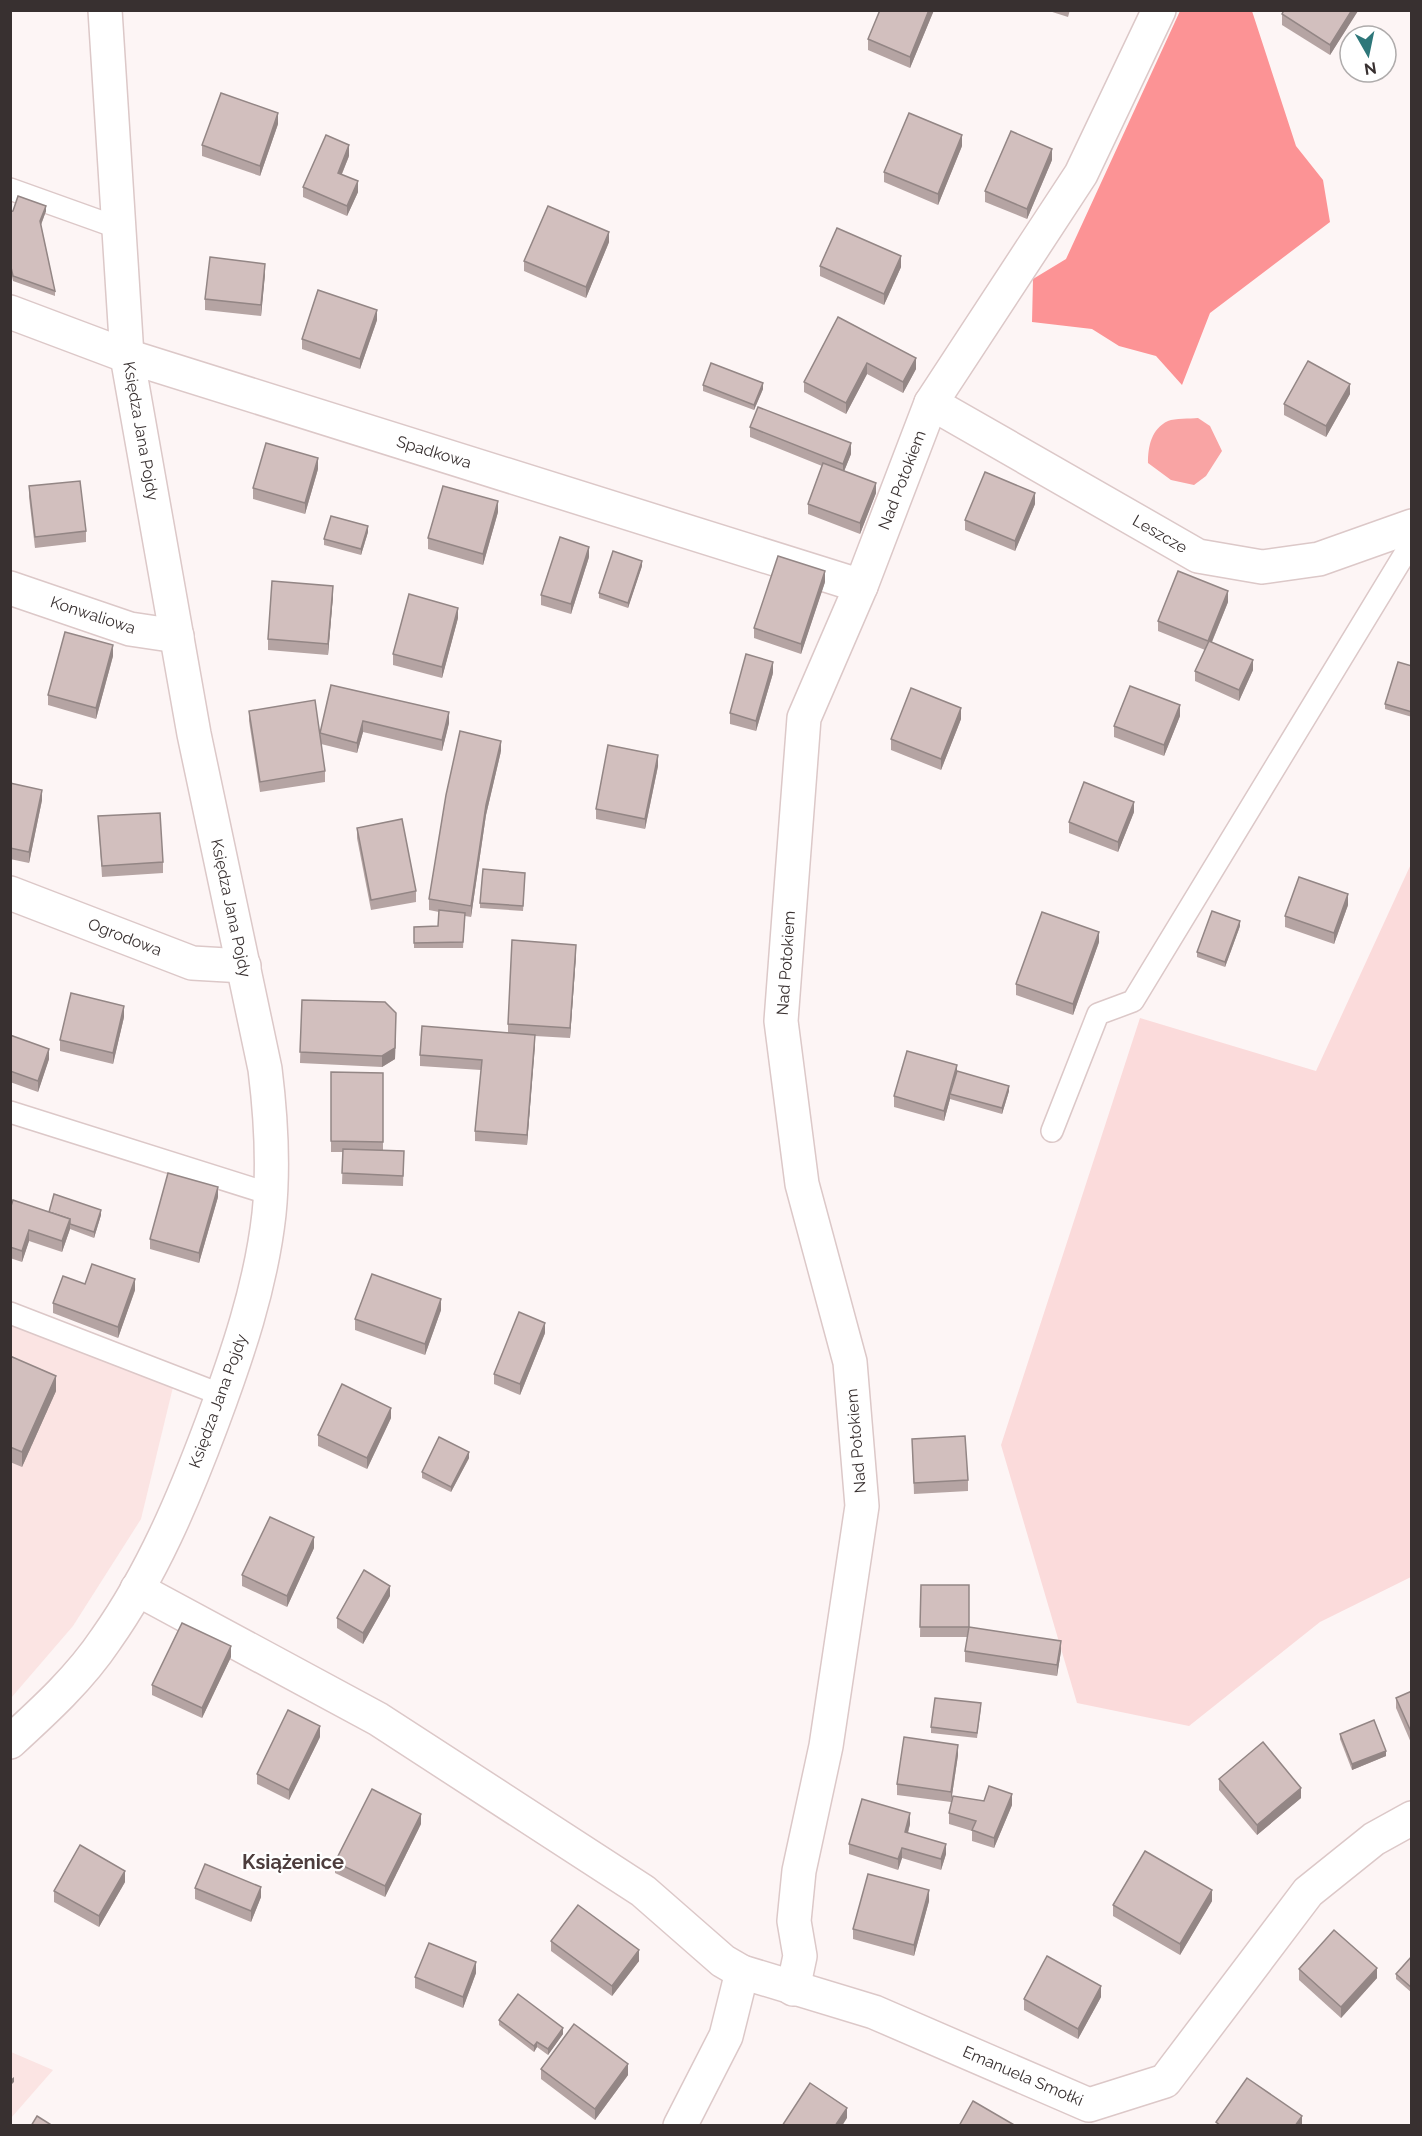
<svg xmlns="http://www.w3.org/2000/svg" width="1422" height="2136" font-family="Raleway,sans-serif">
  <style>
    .built { fill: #fbe4e3 }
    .green { fill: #fbdbdb }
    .forest { fill: #fc9395 }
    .water { fill: #f9a4a4 }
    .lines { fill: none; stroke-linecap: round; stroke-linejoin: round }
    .service-casing { stroke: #dcc8c8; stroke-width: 24 }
    .minor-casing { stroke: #dcc8c8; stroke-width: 36 }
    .tertiary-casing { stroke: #dcc8c8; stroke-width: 36 }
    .service { stroke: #fff; stroke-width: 21 }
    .minor { stroke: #fff; stroke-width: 33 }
    .tertiary { stroke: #fff; stroke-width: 33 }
    .wall { fill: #b5a4a3 }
    .shaded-wall { fill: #938685 }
    .building { fill: #d2bfbe; stroke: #938685; stroke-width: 1.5 }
    .labels { text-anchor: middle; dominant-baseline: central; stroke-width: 4.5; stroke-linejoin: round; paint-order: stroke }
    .street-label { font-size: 16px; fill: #383030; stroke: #fff }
    .quarter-label { font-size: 20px; font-weight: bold; fill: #4d3d3d; stroke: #fff }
  </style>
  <rect width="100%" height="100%" fill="#fdf5f5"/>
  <g class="built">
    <polygon points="11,1325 174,1383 141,1519 73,1626 11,1698"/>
    <polygon points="11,2052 53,2070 11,2118"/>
  </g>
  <polygon class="green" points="1411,864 1411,1577 1320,1622 1189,1726 1077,1703 1001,1445 1140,1018 1316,1071"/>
  <polygon class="forest" points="1180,11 1252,11 1296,146 1323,180 1330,222 1210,313 1182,385 1156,356 1119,346 1092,329 1032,322 1033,279 1066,259"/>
  <path class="water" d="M1198 418 1210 426 1222 451 1206 476 1194 485 1171 480 1148 463C1148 447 1151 429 1168 421 1175 418 1190 419 1198 418Z"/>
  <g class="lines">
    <defs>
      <g id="service">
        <polyline points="10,189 119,228"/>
        <polyline points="10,1112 270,1194"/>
        <polyline points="1052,1131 1098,1014 1133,1001 1412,542"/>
        <polyline points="10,1313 222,1395"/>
      </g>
      <g id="minor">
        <polyline points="10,312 127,356 861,586"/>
        <polyline points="931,403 1198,556 1262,567 1319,559 1412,526"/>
        <polyline points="10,588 130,629 177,636"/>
        <polyline points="10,893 192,963 244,966"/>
        <polyline points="137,1589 378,1719 643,1891 723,1961 742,1972 874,2012 1089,2105 1165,2081 1308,1892 1374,1839 1412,1818"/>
        <polyline points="793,1989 800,1956 794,1921 799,1871 826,1746 862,1506 850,1362 802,1184 781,1021 804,718 861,586 931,403 1081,174 1159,10"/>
        <polyline points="680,2126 726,2036 742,1972"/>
      </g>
      <path id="tertiary" d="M10 1742C45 1710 80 1678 106 1639 152 1574 184 1498 212 1423 237 1356 261 1286 269 1214 274 1165 271 1117 265 1069L194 734 127 356 105 10"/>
    </defs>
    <use href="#service" class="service-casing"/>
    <use href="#minor" class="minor-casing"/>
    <use href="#tertiary" class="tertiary-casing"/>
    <use href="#service" class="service"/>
    <use href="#minor" class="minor"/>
    <use href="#tertiary" class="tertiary"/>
  </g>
  <g class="wall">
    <polygon points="934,10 910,68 868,50 868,39"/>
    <polygon points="1046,10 1070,10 1068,17"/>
    <polygon points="1358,10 1330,55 1282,25 1282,14"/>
    <polygon points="278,124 260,176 202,156 202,145"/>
    <polygon points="962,146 938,205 884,182 884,172"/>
    <polygon points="349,156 342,174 358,192 347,216 303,197 303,187"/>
    <polygon points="1052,160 1027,219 985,202 985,191"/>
    <polygon points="46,211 41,225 55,291 55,296 13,281 10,268 10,212"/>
    <polygon points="609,242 586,298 524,271 524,261"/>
    <polygon points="820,266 901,267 884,305 820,276"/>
    <polygon points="265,274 261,316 205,310 205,299"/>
    <polygon points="838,317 916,369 903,393 867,374 846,414 804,392 804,382"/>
    <polygon points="377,320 360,369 302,349 302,339"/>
    <polygon points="703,385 763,389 754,410 703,391"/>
    <polygon points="1350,394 1326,437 1284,415 1284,404"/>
    <polygon points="750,427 851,454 844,471 876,493 860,534 808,514 808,504 822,466 750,437"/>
    <polygon points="318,469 305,514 253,499 253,488"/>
    <polygon points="29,486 86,531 86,542 35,548 29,497"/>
    <polygon points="1035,504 1015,551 965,530 965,520"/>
    <polygon points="498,512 483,565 428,549 428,538"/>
    <polygon points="368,532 361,555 324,545 324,539"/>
    <polygon points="589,557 571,614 541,605 541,595"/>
    <polygon points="642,566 628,608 599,598 599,593"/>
    <polygon points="825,582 801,654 754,638 754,628"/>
    <polygon points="333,596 328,655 268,650 268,639"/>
    <polygon points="1228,602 1212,642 1253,670 1239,701 1195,681 1195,671 1205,650 1158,631 1158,621"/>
    <polygon points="458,618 442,678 393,665 393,654"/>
    <polygon points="113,656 96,719 48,705 48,695"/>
    <polygon points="1412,666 1412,717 1385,709 1385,704"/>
    <polygon points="773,673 756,731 730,724 730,713"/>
    <polygon points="331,685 449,723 442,751 363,732 357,753 321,744 325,771 325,782 260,792 249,721 249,711 320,735"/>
    <polygon points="1180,716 1164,756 1114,737 1114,726"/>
    <polygon points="961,719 941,770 891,750 891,739"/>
    <polygon points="501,751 486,815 471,917 465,916 463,948 414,948 414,927 438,926 439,912 429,910 429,899"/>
    <polygon points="658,766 645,829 596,819 596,809"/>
    <polygon points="10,783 42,800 29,863 10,859"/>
    <polygon points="1134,812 1118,852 1069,833 1069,822"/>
    <polygon points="98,816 163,862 163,873 102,877"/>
    <polygon points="357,828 416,891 416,902 371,910 357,838"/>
    <polygon points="525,873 523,911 480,908 480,903"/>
    <polygon points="1348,905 1334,944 1285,927 1285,916"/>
    <polygon points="1240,926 1225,967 1197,957 1197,952"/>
    <polygon points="1099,942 1073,1015 1016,995 1016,984"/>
    <polygon points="576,955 570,1038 535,1036 527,1145 475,1141 475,1131 481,1070 420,1066 420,1055 508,1033 508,1024"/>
    <polygon points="302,1000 396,1023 395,1059 382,1067 300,1063"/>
    <polygon points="124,1017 113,1064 60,1051 60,1040"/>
    <polygon points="10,1035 49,1059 38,1092 10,1082"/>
    <polygon points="957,1071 1009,1091 1002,1114 950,1099 944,1121 894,1107 894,1096"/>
    <polygon points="331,1072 383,1073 383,1150 404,1151 403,1186 342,1184 343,1152 331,1152"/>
    <polygon points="218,1197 199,1263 150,1249 150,1239"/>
    <polygon points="10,1209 49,1212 101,1215 94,1238 70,1229 62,1252 29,1241 22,1262 10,1258"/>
    <polygon points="85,1284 135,1290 118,1338 53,1313 53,1303"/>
    <polygon points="441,1310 425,1355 355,1330 355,1319"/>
    <polygon points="545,1333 520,1395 494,1384 494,1374"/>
    <polygon points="10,1356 56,1391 22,1467 10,1462"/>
    <polygon points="391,1418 367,1469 318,1446 318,1435"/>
    <polygon points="912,1439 968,1480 968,1491 914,1494"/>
    <polygon points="469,1458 451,1492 422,1478 422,1472"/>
    <polygon points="314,1548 287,1607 242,1586 242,1575"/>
    <polygon points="921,1585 969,1585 969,1629 1061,1651 1057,1676 965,1662 965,1651 968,1637 920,1637"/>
    <polygon points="390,1596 363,1644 337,1628 337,1618"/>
    <polygon points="231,1657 202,1718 152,1695 152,1685"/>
    <polygon points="1412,1691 1412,1745 1396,1708 1396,1698"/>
    <polygon points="981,1708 977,1738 931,1733 931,1727"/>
    <polygon points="1340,1734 1386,1756 1352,1770 1340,1739"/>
    <polygon points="320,1737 289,1800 257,1784 257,1774"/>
    <polygon points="958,1755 951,1802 897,1795 897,1784"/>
    <polygon points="1219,1779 1301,1798 1257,1835 1219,1790"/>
    <polygon points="1012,1805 994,1848 972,1841 972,1831 949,1824 949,1813"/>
    <polygon points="421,1824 385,1897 335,1873 335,1862"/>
    <polygon points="910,1824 908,1833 946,1854 941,1870 902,1858 898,1870 849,1854 849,1844"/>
    <polygon points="125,1882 99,1927 54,1902 54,1891"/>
    <polygon points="195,1888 261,1897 251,1922 195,1899"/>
    <polygon points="929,1901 914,1956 853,1939 853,1929"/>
    <polygon points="1212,1901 1180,1955 1113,1916 1113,1905"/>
    <polygon points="551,1941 639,1961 612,1996 551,1951"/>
    <polygon points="1412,1956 1412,1993 1396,1979 1396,1974"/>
    <polygon points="1299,1969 1377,1978 1341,2018 1299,1980"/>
    <polygon points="476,1973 463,2008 415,1988 415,1977"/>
    <polygon points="1101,1997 1078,2039 1024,2010 1024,1999"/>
    <polygon points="499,2020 563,2034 548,2055 537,2047 534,2052 499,2025"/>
    <polygon points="541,2069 628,2075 595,2120 541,2079"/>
  </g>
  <g class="shaded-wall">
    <polygon points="929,10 934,10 910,68 910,57"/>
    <polygon points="1352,10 1358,10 1358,11 1330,55 1330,45"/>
    <polygon points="278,113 278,124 260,176 260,166"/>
    <polygon points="962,135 962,146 938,205 938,194"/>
    <polygon points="349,145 349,156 338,183 338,173"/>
    <polygon points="1052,149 1052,160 1027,219 1027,209"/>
    <polygon points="358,181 358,192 347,216 347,206"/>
    <polygon points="46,206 46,211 40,227 40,221"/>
    <polygon points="609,232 609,242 586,298 586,287"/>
    <polygon points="901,256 901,267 884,305 884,294"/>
    <polygon points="265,264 265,274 261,316 261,305"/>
    <polygon points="377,310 377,320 360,369 360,359"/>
    <polygon points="916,358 916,369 903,393 903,382"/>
    <polygon points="867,363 867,374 846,414 846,403"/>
    <polygon points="763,383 763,389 754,410 754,405"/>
    <polygon points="1350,384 1350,394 1326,437 1326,426"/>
    <polygon points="851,443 851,454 843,474 843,464"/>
    <polygon points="318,458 318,469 305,514 305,503"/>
    <polygon points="876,483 876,493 860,534 860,523"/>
    <polygon points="1035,493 1035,504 1015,551 1015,541"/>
    <polygon points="498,501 498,512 483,565 483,554"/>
    <polygon points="368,526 368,532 361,555 361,549"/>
    <polygon points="589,547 589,557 571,614 571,604"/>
    <polygon points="642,561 642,566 628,608 628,603"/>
    <polygon points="825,571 825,582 801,654 801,644"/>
    <polygon points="333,586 333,596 328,655 328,644"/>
    <polygon points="1228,591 1228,602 1208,651 1208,641"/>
    <polygon points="458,608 458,618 442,678 442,667"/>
    <polygon points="113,645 113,656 96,719 96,708"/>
    <polygon points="1253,660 1253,670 1239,701 1239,690"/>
    <polygon points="773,662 773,673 756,731 756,721"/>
    <polygon points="1180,705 1180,716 1164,756 1164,745"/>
    <polygon points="961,708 961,719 941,770 941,759"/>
    <polygon points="449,712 449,723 442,751 442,740"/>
    <polygon points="363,721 363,732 357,753 357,743"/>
    <polygon points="501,741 501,751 486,815 471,917 471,906 486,805"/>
    <polygon points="658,755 658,766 645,829 645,819"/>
    <polygon points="42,790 42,800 29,863 29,852"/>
    <polygon points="1134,802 1134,812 1118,852 1118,842"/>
    <polygon points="1348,894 1348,905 1334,944 1334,933"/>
    <polygon points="1240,921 1240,926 1225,967 1225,962"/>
    <polygon points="1099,932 1099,942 1073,1015 1073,1004"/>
    <polygon points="576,945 576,955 570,1038 570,1028"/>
    <polygon points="124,1006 124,1017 113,1064 113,1053"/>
    <polygon points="396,1023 395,1059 382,1067 382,1056"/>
    <polygon points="535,1035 535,1046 527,1145 527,1135"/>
    <polygon points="49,1049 49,1059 38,1092 38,1081"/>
    <polygon points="957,1065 957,1076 950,1094 950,1099 944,1121 944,1111"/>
    <polygon points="1009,1086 1009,1091 1002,1114 1002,1108"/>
    <polygon points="218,1187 218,1197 199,1263 199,1253"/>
    <polygon points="101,1210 101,1215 94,1238 94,1232"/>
    <polygon points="70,1219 70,1229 62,1252 62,1241"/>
    <polygon points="29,1230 29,1241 22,1262 22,1251"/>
    <polygon points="135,1279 135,1290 118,1338 118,1327"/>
    <polygon points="441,1299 441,1310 425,1355 425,1344"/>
    <polygon points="545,1323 545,1333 520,1395 520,1384"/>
    <polygon points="56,1376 56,1391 22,1467 22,1452"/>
    <polygon points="391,1408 391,1418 367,1469 367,1458"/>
    <polygon points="469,1452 469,1458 451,1492 451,1487"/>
    <polygon points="314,1537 314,1548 287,1607 287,1596"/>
    <polygon points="390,1586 390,1596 363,1644 363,1633"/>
    <polygon points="1061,1641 1061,1651 1057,1676 1057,1665"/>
    <polygon points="231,1646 231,1657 202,1718 202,1708"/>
    <polygon points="320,1726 320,1737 289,1800 289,1790"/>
    <polygon points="958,1745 958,1755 951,1802 951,1792"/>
    <polygon points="1386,1751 1386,1756 1352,1770 1352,1764"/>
    <polygon points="1301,1788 1301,1798 1257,1835 1257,1825"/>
    <polygon points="1012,1794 1012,1805 994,1848 994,1838"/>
    <polygon points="910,1813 910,1824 905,1843 905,1832"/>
    <polygon points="421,1814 421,1824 385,1897 385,1886"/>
    <polygon points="946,1844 946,1854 941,1870 941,1859"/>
    <polygon points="902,1848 902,1858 898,1870 898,1859"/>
    <polygon points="125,1871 125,1882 99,1927 99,1916"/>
    <polygon points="261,1887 261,1897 251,1922 251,1911"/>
    <polygon points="929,1890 929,1901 914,1956 914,1945"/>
    <polygon points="1212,1890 1212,1901 1180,1955 1180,1944"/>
    <polygon points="639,1950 639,1961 612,1996 612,1986"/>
    <polygon points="476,1962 476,1973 463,2008 463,1997"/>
    <polygon points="1377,1968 1377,1978 1341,2018 1341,2007"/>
    <polygon points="1101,1986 1101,1997 1078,2039 1078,2029"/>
    <polygon points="563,2028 563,2034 548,2055 548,2049"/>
    <polygon points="537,2042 537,2047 534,2052 534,2046"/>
    <polygon points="628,2064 628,2075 595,2120 595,2109"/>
    <polygon points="14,2077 14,2082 10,2086 10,2080"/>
    <polygon points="847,2108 847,2118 842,2126 835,2126"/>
    <polygon points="1302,2116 1302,2126 1295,2126"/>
  </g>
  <g class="building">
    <polygon points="880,10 929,10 910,57 868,39"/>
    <polygon points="1284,10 1352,10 1330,45 1282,14"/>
    <polygon points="221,93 278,113 260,166 202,145"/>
    <polygon points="909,113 962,135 938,194 884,172"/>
    <polygon points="1011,131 1052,149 1027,209 985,191"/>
    <polygon points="326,135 349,145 338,173 358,181 347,206 303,187"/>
    <polygon points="18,196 46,206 40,221 55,291 13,276 10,263 10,212 13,211"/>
    <polygon points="548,206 609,232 586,287 524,261"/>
    <polygon points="837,228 901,256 884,294 820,266"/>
    <polygon points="210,257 265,264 261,305 205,299"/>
    <polygon points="318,290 377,310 360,359 302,339"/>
    <polygon points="838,317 916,358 903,382 867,363 846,403 804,382"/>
    <polygon points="1308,361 1350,384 1326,426 1284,404"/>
    <polygon points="711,363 763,383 754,405 703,385"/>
    <polygon points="758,407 851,443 843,464 750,427"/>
    <polygon points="266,443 318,458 305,503 253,488"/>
    <polygon points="823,463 876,483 860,523 808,504"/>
    <polygon points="985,472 1035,493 1015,541 965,520"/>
    <polygon points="80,481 86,531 35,537 29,486"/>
    <polygon points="443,486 498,501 483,554 428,538"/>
    <polygon points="331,516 368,526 361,549 324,539"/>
    <polygon points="560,537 589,547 571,604 541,595"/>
    <polygon points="613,551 642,561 628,603 599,593"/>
    <polygon points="778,556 825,571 801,644 754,628"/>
    <polygon points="1178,571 1228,591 1208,641 1158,621"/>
    <polygon points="272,581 333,586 328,644 268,639"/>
    <polygon points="409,594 458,608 442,667 393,654"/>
    <polygon points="65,632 113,645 96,708 48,695"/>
    <polygon points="1209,641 1253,660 1239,690 1195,671"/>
    <polygon points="746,654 773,662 756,721 730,713"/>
    <polygon points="1398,662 1412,666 1412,712 1385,704"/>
    <polygon points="331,685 449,712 442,740 363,721 357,743 320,733"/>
    <polygon points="1130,686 1180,705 1164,745 1114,726"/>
    <polygon points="911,688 961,708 941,759 891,739"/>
    <polygon points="315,700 325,771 260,782 249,711"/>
    <polygon points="460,731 501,741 486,805 471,906 429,899 446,795"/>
    <polygon points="608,745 658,755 645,819 596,809"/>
    <polygon points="1084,782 1134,802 1118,842 1069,822"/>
    <polygon points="10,783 42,790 29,852 10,848"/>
    <polygon points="160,813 163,862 102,866 98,816"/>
    <polygon points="402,819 416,891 371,900 357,828"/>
    <polygon points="483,869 525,873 523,906 480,903"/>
    <polygon points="1299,877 1348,894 1334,933 1285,916"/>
    <polygon points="439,910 465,913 463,942 414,943 414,927 438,926"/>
    <polygon points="1212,911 1240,921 1225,962 1197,952"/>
    <polygon points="1042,912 1099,932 1073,1004 1016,984"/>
    <polygon points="512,940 576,945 570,1028 508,1024"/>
    <polygon points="71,993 124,1006 113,1053 60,1040"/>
    <polygon points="302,1000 385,1002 396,1013 395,1048 382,1056 300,1052"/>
    <polygon points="422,1026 535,1035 527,1135 475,1131 482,1060 420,1055"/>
    <polygon points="10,1035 49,1049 38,1081 10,1071"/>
    <polygon points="907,1051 957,1065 944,1111 894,1096"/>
    <polygon points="957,1071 1009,1086 1002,1108 950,1094"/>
    <polygon points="331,1072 383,1073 383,1142 331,1141"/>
    <polygon points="343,1149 404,1151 403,1176 342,1173"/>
    <polygon points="168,1173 218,1187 199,1253 150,1239"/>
    <polygon points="54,1194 101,1210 94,1232 70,1224 70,1219 49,1212"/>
    <polygon points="13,1200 70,1219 62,1241 29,1230 22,1251 10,1247 10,1209"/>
    <polygon points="92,1264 135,1279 118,1327 53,1303 63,1276 85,1284"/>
    <polygon points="372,1274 441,1299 425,1344 355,1319"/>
    <polygon points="519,1312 545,1323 520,1384 494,1374"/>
    <polygon points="10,1356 56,1376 22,1452 10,1447"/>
    <polygon points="342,1384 391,1408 367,1458 318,1435"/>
    <polygon points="965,1436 968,1480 914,1483 912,1439"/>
    <polygon points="439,1437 469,1452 451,1487 422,1472"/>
    <polygon points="270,1517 314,1537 287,1596 242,1575"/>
    <polygon points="364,1570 390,1586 363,1633 337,1618"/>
    <polygon points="921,1585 969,1585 969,1627 920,1627"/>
    <polygon points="182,1623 231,1646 202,1708 152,1685"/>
    <polygon points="969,1627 1061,1641 1057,1665 965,1651"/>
    <polygon points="1412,1691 1412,1734 1396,1698"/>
    <polygon points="935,1698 981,1703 977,1733 931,1727"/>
    <polygon points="288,1710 320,1726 289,1790 257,1774"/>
    <polygon points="1374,1720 1386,1751 1352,1764 1340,1734"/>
    <polygon points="904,1737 958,1745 951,1792 897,1784"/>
    <polygon points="1263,1742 1301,1788 1257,1825 1219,1779"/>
    <polygon points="989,1786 1012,1794 994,1838 972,1830 976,1821 949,1813 953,1796 984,1801"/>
    <polygon points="372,1789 421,1814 385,1886 335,1862"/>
    <polygon points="862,1799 910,1813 905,1832 946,1844 941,1859 902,1848 898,1859 849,1844"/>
    <polygon points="80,1845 125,1871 99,1916 54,1891"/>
    <polygon points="1145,1851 1212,1890 1180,1944 1113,1905"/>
    <polygon points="205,1864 261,1887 251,1911 195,1888"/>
    <polygon points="868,1874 929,1890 914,1945 853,1929"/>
    <polygon points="578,1905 639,1950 612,1986 551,1941"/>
    <polygon points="1334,1930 1377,1968 1341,2007 1299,1969"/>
    <polygon points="429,1943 476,1962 463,1997 415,1977"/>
    <polygon points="1047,1956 1101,1986 1078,2029 1024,1999"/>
    <polygon points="1412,1956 1412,1988 1396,1974"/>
    <polygon points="518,1994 563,2028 548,2049 537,2042 534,2046 499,2020"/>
    <polygon points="574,2024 628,2064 595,2109 541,2069"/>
    <polygon points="1247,2078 1302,2116 1295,2126 1221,2126 1216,2122"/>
    <polygon points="810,2083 847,2108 835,2126 782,2126"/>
    <polygon points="973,2101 1016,2126 959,2126"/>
    <polygon points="37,2116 53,2126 31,2126"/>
  </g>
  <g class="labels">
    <g class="street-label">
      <text transform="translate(141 431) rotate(80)">Księdza Jana Pojdy</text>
      <text transform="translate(434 452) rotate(17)">Spadkowa</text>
      <text transform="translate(902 480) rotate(-69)">Nad Potokiem</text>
      <text transform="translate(1160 534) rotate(30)">Leszcze</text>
      <text transform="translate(93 615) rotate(18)">Konwaliowa</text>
      <text transform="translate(231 908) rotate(78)">Księdza Jana Pojdy</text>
      <text transform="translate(125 937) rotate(21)">Ogrodowa</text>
      <text transform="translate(786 963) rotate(-86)">Nad Potokiem</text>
      <text transform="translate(218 1401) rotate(-70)">Księdza Jana Pojdy</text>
      <text transform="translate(856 1441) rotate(-95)">Nad Potokiem</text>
      <text transform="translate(1023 2076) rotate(23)">Emanuela Smołki</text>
    </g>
    <g class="quarter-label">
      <text x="293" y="1862">Książenice</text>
    </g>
  </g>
  <rect width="1422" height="2136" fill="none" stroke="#383030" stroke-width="24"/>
  <g transform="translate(1368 54) rotate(171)"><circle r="28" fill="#ffffff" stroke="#afacac" stroke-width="1.5"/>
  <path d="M0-4.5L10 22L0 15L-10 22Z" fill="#2e777a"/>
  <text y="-9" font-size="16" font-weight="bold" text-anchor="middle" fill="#383030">N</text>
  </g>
</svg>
